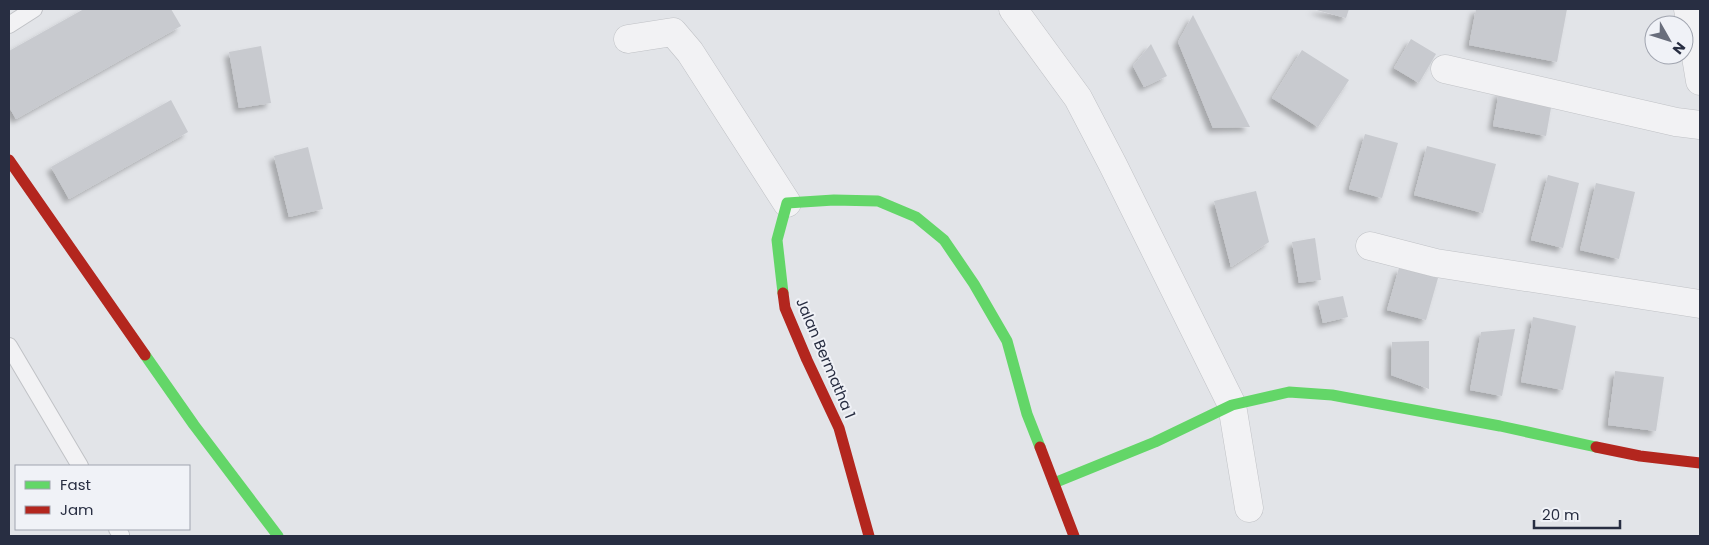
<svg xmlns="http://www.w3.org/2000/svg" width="1709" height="545" font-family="Poppins,sans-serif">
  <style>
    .building { fill: #c8cacf; filter: url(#shadow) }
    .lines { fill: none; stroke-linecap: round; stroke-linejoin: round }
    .lane-casing { stroke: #c0c2c6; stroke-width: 18 }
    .street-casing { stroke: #c0c2c6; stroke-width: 29 }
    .lane { stroke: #f2f2f4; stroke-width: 16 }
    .street { stroke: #f2f2f4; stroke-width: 28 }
    .fast { stroke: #63d668; stroke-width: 11 }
    .jam { stroke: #b3261e; stroke-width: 11 }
    .labels { text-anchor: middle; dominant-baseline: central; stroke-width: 4; stroke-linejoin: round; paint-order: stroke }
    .street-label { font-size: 15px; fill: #282e42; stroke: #f0f2f7 }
  </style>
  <defs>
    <filter id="shadow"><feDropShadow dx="-4.5" dy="4.5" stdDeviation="2.5" flood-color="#0004"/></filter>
  </defs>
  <rect width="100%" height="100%" fill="#e2e4e8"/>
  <g class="building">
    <polygon points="84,9 171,9 181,26 16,119 9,107 9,51"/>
    <polygon points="1313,9 1349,9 1346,18"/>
    <polygon points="1476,9 1567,9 1557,62 1469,45"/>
    <polygon points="1193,15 1250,127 1213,128 1178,42"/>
    <polygon points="1411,39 1436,54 1419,83 1394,68"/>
    <polygon points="1151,44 1167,76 1144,87 1133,66"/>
    <polygon points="261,46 271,103 239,108 229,52"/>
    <polygon points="1302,50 1349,80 1318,127 1272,98"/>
    <polygon points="1499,92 1552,102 1546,136 1493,126"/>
    <polygon points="171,100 188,132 69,199 51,167"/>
    <polygon points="1365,134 1398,143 1382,198 1349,189"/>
    <polygon points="1427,146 1496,164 1483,213 1414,195"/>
    <polygon points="308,147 323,209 289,217 274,156"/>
    <polygon points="1548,175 1579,183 1563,248 1531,240"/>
    <polygon points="1596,183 1635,192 1619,259 1580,250"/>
    <polygon points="1256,191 1269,242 1231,267 1214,201"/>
    <polygon points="1315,238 1321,280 1299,283 1292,242"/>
    <polygon points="1399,268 1438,278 1426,320 1387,310"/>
    <polygon points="1343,296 1348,317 1323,323 1318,301"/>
    <polygon points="1533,317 1576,326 1563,390 1521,382"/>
    <polygon points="1515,329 1502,396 1470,390 1481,332"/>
    <polygon points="1429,341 1429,389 1391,375 1392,342"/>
    <polygon points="1615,371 1664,377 1656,431 1608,425"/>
  </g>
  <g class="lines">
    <defs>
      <g id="lane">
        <polyline points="9,25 34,9"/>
        <polyline points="9,346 80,466"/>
        <polyline points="117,529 121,535"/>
      </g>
      <g id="street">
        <polyline points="1013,9 1078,98 1113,165 1232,405 1249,508"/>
        <polyline points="1688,9 1700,81"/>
        <polyline points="628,39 673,32 690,52 787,203"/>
        <polyline points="1445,69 1676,122 1700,125"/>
        <polyline points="1370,246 1436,263 1700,304"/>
      </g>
    </defs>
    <use href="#lane" class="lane-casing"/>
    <use href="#street" class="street-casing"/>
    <use href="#lane" class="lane"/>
    <use href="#street" class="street"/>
    <g class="fast">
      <polyline points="783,293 777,240 787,203 834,200 878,201 916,217 944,240 974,284 1007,341 1027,414 1040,447"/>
      <polyline points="145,355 194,425 278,536"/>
      <polyline points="1054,483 1155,442 1232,405 1289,392 1332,395 1500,426 1596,447"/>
    </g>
    <g class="jam">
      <polyline points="9,160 145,355"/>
      <polyline points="783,293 785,308 807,360 839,428 869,536"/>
      <polyline points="1040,447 1074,536"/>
      <polyline points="1596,447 1640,456 1700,463"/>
    </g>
  </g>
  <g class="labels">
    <g class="street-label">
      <text transform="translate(826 358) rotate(67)">Jalan Bermatha 1</text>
    </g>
  </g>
  <rect width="1709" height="545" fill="none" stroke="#282e42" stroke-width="20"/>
  <rect x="15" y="465" width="175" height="65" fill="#f0f2f7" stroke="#a0a4af"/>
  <rect x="25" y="481" width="25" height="8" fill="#63d668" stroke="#a0a4af"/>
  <text x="60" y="490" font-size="15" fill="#282e42">Fast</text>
  <rect x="25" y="506" width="25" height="8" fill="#b3261e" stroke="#a0a4af"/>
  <text x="60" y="515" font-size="15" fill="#282e42">Jam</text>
  <g transform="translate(1669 40) rotate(129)"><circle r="24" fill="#f0f2f7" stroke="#a0a4af"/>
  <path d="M0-4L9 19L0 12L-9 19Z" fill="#696e7c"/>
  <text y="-8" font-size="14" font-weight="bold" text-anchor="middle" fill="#282e42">N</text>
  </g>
  <path d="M1534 520v8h86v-8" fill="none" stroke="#282e42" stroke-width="2.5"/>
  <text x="1542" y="520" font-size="15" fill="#282e42" stroke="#f0f2f7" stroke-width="4" paint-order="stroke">20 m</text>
</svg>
